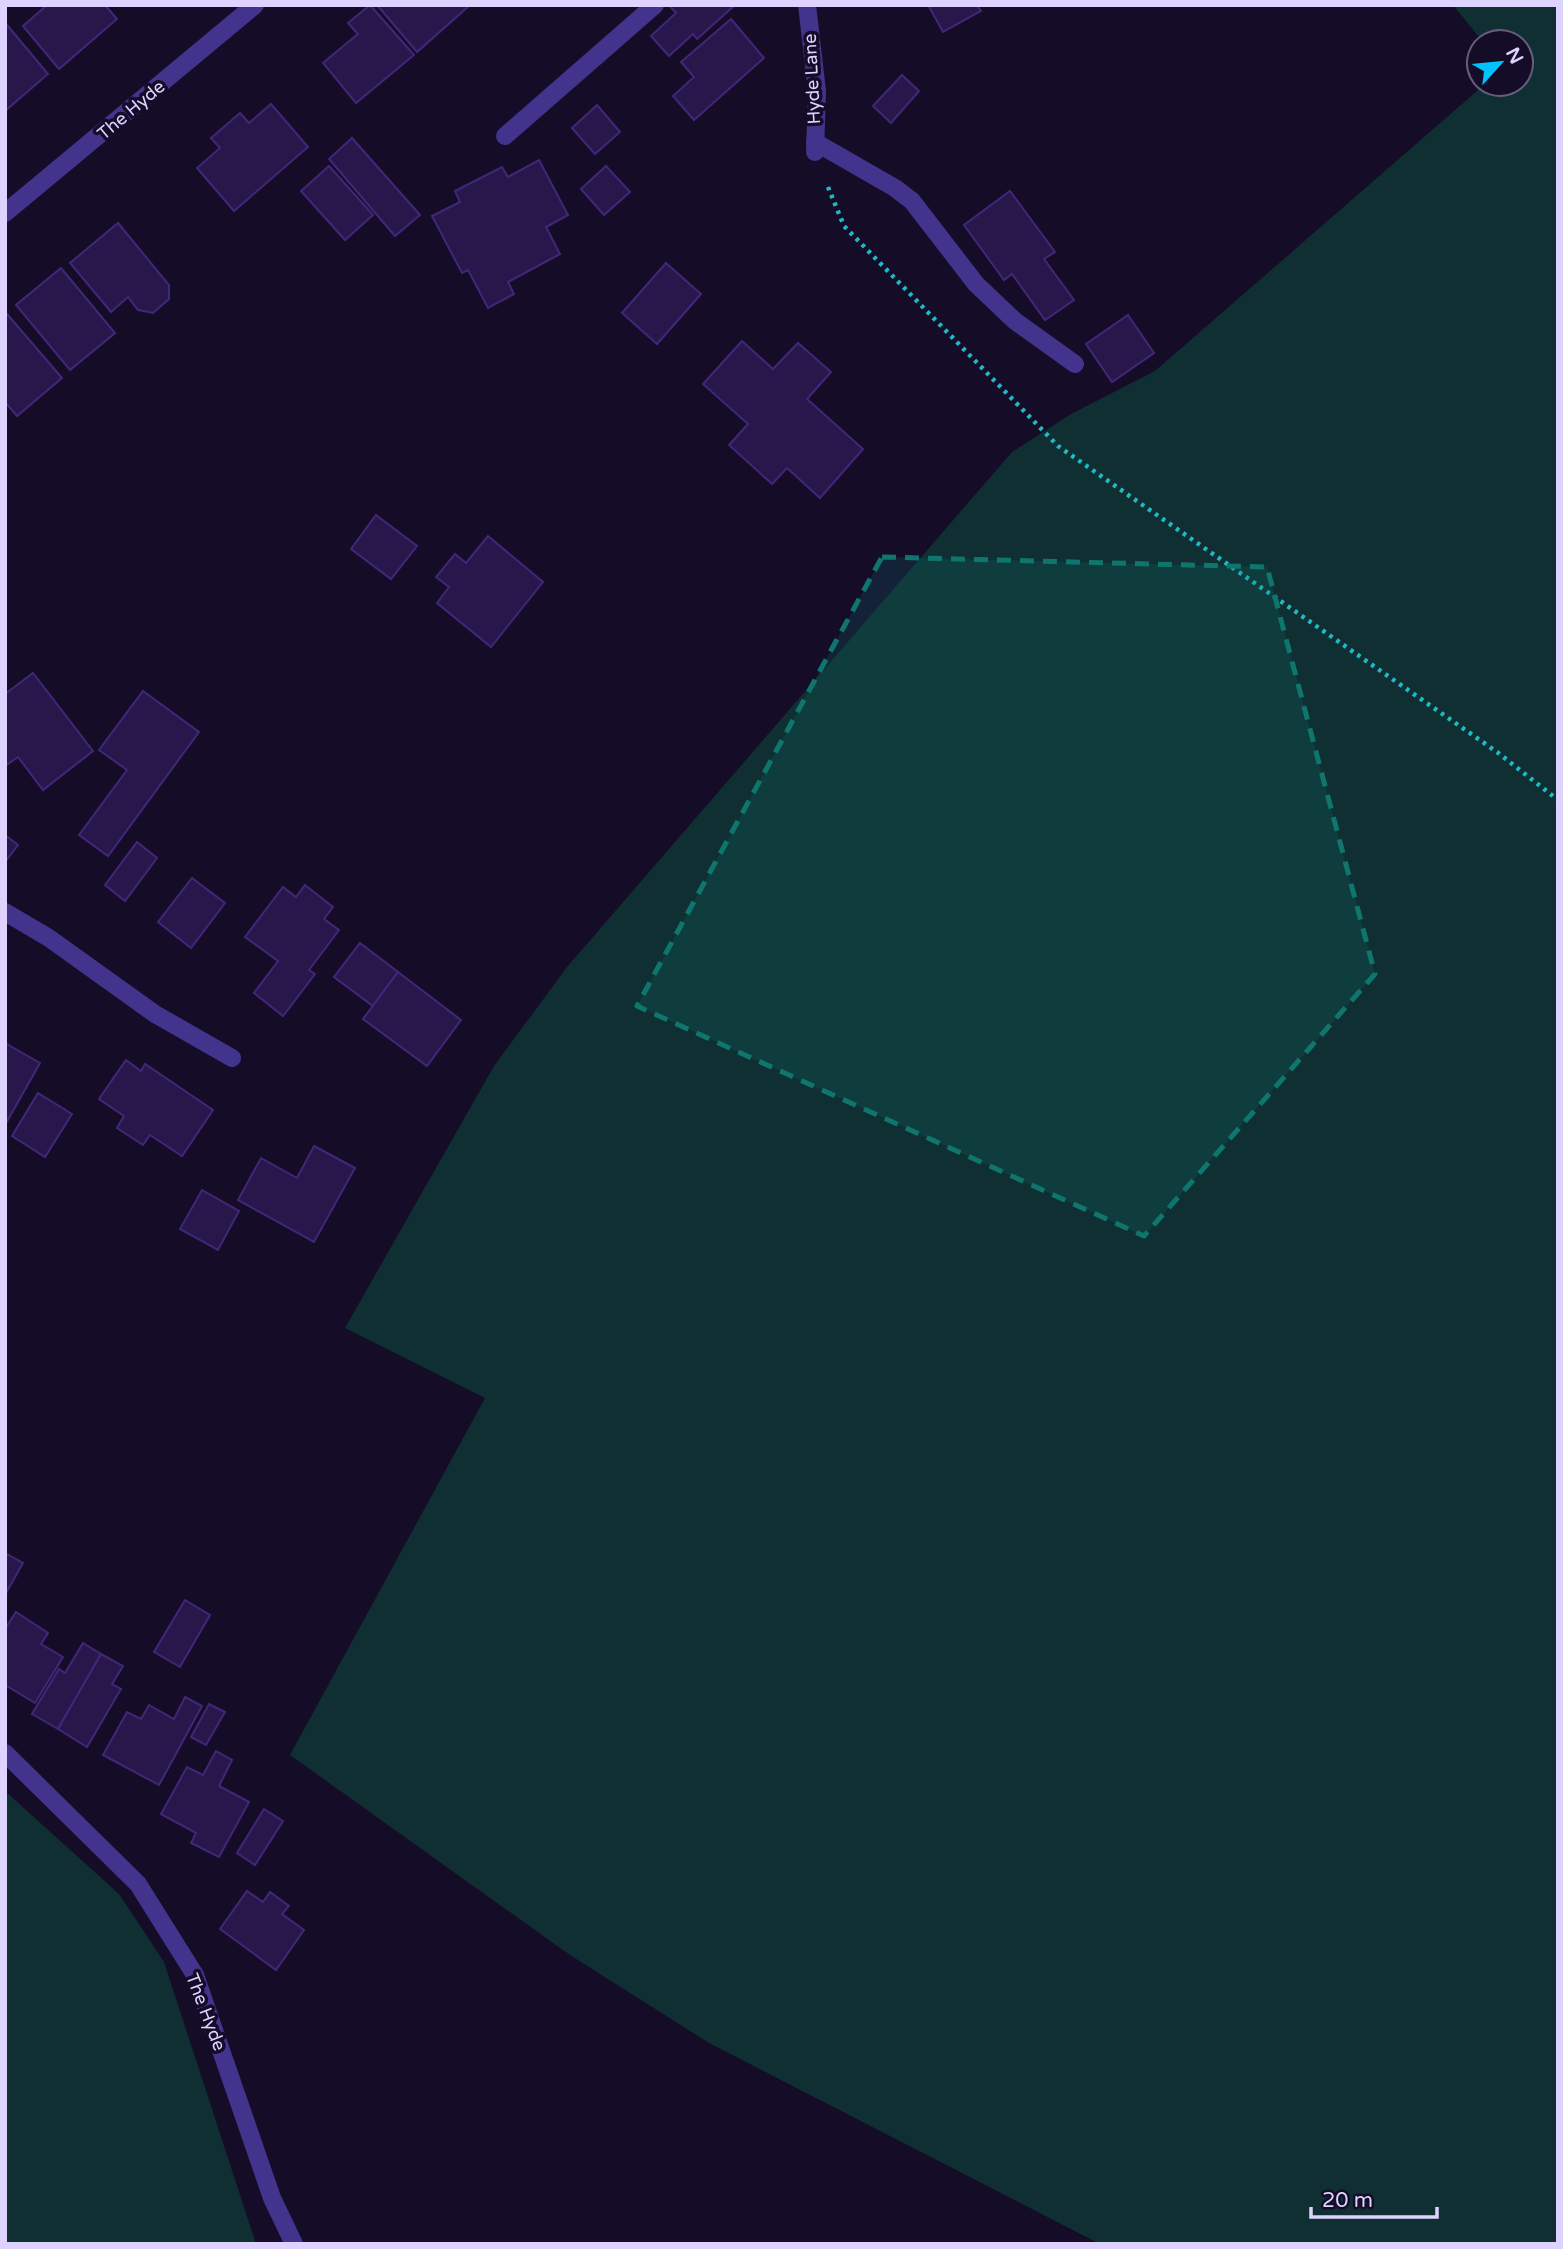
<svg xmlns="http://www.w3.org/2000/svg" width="1563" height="2249" font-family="'Varela Round',sans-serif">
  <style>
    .green { fill: #0f2f32 }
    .building { fill: #28174b; stroke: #422679; stroke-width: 2 }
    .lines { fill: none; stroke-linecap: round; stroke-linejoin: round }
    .path { stroke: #22b8c4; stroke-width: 4.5; stroke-dasharray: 3.5 5; stroke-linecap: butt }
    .minor { stroke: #42338c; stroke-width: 18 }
    .marked { fill: #0f766e; fill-opacity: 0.2; stroke: #0f766e; stroke-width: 5; stroke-dasharray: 14 9; stroke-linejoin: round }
    .labels { text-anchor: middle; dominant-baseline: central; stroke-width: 7; stroke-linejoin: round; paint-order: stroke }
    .street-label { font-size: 18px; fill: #ded3ff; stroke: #150d28 }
  </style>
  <rect width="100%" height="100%" fill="#150d28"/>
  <g class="green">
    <polygon points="1453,5 1558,5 1558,2244 1100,2244 709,2043 570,1955 290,1755 485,1398 345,1328 494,1066 567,967 1012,452 1071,414 1155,371 1485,84 1521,84 1521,42 1483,42"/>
    <polygon points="5,1791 119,1894 164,1962 256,2244 5,2244"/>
  </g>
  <g class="building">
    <polygon points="47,5 105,5 117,19 59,69 23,26"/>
    <polygon points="370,5 414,55 356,103 323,63 358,34 348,23"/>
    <polygon points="377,5 470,5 417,52"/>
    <polygon points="669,5 735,5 697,39 693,34 669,56 651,36 676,13"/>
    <polygon points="928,5 977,5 981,11 943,32"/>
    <polygon points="731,19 764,58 694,120 673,96 694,77 681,62"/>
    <polygon points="7,25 48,74 5,111 5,27"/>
    <polygon points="902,75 919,91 891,123 873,106"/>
    <polygon points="271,104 308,147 234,211 197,168 220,148 211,138 240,113 249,123"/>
    <polygon points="597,105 620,132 595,154 572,128"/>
    <polygon points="352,138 420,215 395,236 329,159"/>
    <polygon points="539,160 568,215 546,227 560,254 508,282 514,294 488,308 468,270 462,273 432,216 460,202 455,191 502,167 508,177"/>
    <polygon points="329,166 373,215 345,240 301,191"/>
    <polygon points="606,166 630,192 604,215 581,189"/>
    <polygon points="1010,191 1055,252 1044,259 1074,300 1045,320 1012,274 1004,280 964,225"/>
    <polygon points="118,223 169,285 169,299 153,313 138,310 128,297 111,312 70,263"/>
    <polygon points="666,263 701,294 657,344 622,313"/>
    <polygon points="61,268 115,333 70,370 16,305"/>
    <polygon points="7,314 62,378 17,416 5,402 5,316"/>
    <polygon points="1128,315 1154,353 1112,382 1086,344"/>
    <polygon points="742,341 773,369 798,343 831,372 807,399 863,449 820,498 787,468 772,484 729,445 748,424 703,384"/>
    <polygon points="376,515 417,546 391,579 351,549"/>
    <polygon points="488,536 543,582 491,647 437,603 449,587 436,577 455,554 466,563"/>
    <polygon points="33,673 93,751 43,790 18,757 5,766 5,694"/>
    <polygon points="143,691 199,732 108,856 79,835 127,770 99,750"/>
    <polygon points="5,835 18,845 5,862"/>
    <polygon points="137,842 157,858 125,901 105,885"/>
    <polygon points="192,878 225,903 191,948 158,922"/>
    <polygon points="305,885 333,907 324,919 339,930 309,970 315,974 283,1016 254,993 278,961 245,937 283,887 296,897"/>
    <polygon points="360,943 398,972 373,1006 334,977"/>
    <polygon points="398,972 461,1020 427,1066 363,1019"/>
    <polygon points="5,1043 40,1063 5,1125"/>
    <polygon points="126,1060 141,1071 145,1064 213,1110 182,1156 150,1135 143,1145 117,1128 124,1116 99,1099"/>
    <polygon points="38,1093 72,1114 45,1157 12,1136"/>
    <polygon points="314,1146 355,1168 314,1242 238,1200 261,1158 297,1178"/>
    <polygon points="202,1190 239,1211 218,1250 180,1229"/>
    <polygon points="5,1553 23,1563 5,1595"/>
    <polygon points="185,1600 210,1615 180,1667 154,1652"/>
    <polygon points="16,1612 48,1633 41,1644 63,1657 35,1703 5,1685 5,1629"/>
    <polygon points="83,1643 101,1654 58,1729 32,1714 59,1669 65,1673"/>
    <polygon points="101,1654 123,1666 112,1684 121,1689 87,1747 58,1729"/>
    <polygon points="185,1697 202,1706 159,1785 103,1755 127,1712 141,1719 149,1705 174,1719"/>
    <polygon points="209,1704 225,1712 206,1745 191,1737"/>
    <polygon points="216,1751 232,1760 219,1786 249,1802 219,1857 191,1843 196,1833 161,1814 187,1767 203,1775"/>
    <polygon points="264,1809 283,1821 255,1865 237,1853"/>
    <polygon points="247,1891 263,1902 270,1892 289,1906 282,1914 304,1930 276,1970 220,1929"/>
  </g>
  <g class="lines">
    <polyline class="path" points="828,187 844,226 1058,446 1497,752 1558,800"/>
    <g class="minor">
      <polyline points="807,5 817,91 815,152"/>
      <polyline points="505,136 655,5"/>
      <polyline points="815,142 895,188 912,201 976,284 1015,321 1075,364"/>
      <polyline points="5,213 255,5"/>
      <polyline points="5,912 49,938 155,1014 232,1058"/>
      <polyline points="5,1753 138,1884 195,1975 272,2198 294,2244"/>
    </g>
  </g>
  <path class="marked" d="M882 557 1267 567 1375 974 1144 1236 637 1006Z"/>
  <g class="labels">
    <g class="street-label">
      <text transform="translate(812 79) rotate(-93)">Hyde Lane</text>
      <text transform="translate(131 110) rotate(-40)">The Hyde</text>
      <text transform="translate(206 2012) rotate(69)">The Hyde</text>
    </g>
  </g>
  <rect width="1563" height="2249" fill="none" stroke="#ded3ff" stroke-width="14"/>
  <g transform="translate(1500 63) rotate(63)"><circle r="33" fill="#150d28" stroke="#655c7e" stroke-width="2"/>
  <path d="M0-5L12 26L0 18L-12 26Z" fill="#00c3fe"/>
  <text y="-10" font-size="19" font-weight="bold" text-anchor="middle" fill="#ded3ff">N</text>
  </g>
  <path d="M1311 2207v10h126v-10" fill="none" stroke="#ded3ff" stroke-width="3.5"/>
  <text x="1322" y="2207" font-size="21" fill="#ded3ff" stroke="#150d28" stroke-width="5" paint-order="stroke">20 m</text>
</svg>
